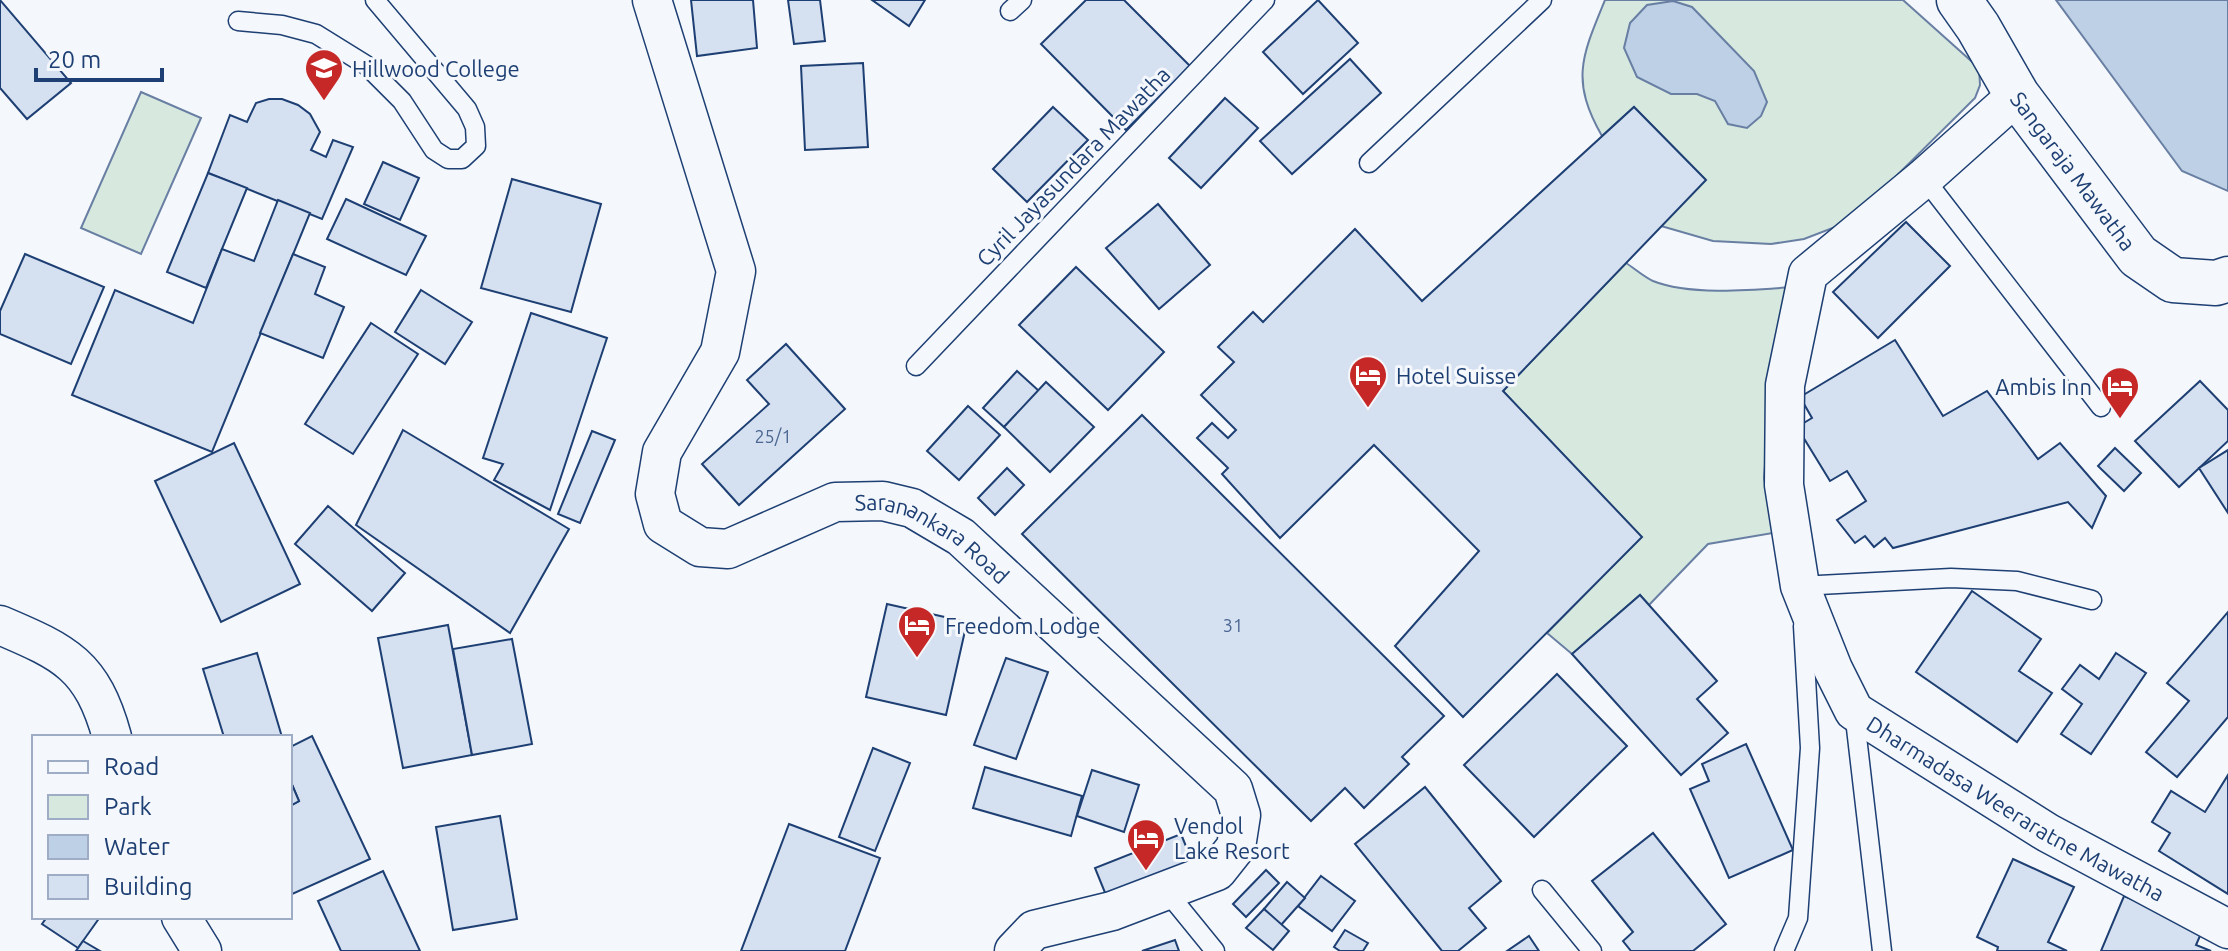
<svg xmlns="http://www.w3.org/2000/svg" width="2228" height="951" font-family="Ubuntu,sans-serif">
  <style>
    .green { fill: #d7e8df; stroke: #687fa3; stroke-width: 2 }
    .water { fill: #bed0e5; stroke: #687fa3; stroke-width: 2 }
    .building { fill: #d5e0f0; stroke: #1d3f73; stroke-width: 2 }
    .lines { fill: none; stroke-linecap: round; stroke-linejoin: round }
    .lane-casing { stroke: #1d3f73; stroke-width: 21 }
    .street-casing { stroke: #1d3f73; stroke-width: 41 }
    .primary-casing { stroke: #1d3f73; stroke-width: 47 }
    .lane { stroke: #f4f7fb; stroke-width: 18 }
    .street { stroke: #f4f7fb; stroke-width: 38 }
    .primary { stroke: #f4f7fb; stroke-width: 44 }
    .labels { text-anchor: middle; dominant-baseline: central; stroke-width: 6; stroke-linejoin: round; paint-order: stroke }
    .number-label { font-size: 18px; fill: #4b6792 }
    .poi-label { font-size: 22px; fill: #1d3f73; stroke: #f4f7fb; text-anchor: start }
    .street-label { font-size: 22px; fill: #1d3f73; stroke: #f4f7fb }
  </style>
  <rect width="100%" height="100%" fill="#f4f7fb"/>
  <g class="green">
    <path d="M1605 0H1903L1979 68 1980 85 1975 98 1851 221 1804 239 1771 244 1713 241 1661 226 1705 179 1634 107 1602 136C1570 80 1582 56 1605 0Z"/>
    <polygon points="141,92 201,118 141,254 81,228"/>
    <path d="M1626 263C1634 268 1644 277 1653 281 1690 296 1753 290 1793 287L1771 391 1764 478 1773 533 1708 544 1649 605 1640 595 1572 654 1547 633 1641 537 1503 391Z"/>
  </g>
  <g class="water">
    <polygon points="2056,0 2228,0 2228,191 2182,171"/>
    <polygon points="1673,1 1692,7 1754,71 1767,102 1761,116 1747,128 1728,124 1715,101 1697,94 1671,94 1637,77 1624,48 1630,23 1647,5"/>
  </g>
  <g class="building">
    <polygon points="0,0 71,83 27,119 0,88"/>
    <polygon points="691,0 753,0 757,48 697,56"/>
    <polygon points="788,0 820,0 825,41 794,44"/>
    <polygon points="872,0 925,0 909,26"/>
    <polygon points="1086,0 1124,0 1190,66 1126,130 1041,44"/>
    <polygon points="1318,0 1358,43 1303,94 1263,52"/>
    <polygon points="1350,59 1381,93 1292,174 1260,141"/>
    <polygon points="863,63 868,147 805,150 801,66"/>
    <polygon points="1225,98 1258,128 1201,188 1169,158"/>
    <polygon points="269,99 282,99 298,105 310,114 320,132 311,150 326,157 333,140 353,147 322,219 208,173 230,115 247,122 256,103"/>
    <polygon points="1053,107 1088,140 1027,202 993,169"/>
    <polygon points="1634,107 1706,180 1503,391 1642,537 1463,717 1395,646 1479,551 1374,445 1280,538 1222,474 1228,468 1197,438 1212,423 1228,438 1236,430 1201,395 1234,362 1218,347 1253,312 1263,322 1355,229 1422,301"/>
    <polygon points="383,162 419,178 400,220 364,204"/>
    <polygon points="208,173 247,188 206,288 167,272"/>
    <polygon points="512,179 601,204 571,312 481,288"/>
    <polygon points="346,199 426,236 406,275 327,239"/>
    <polygon points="278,200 310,213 212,452 72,395 115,290 193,323 222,249 254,261"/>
    <polygon points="1158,204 1210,265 1159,309 1106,248"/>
    <polygon points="1906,222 1950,266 1878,338 1833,292"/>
    <polygon points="25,254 104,287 71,364 0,334 0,311"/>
    <polygon points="293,254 325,267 315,294 344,307 323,358 260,333"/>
    <polygon points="1076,267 1164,352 1108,410 1019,325"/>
    <polygon points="421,290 472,322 445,364 395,332"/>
    <polygon points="531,313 607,338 550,510 494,480 503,464 483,458"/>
    <polygon points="371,323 418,354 353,454 305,424"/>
    <polygon points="1895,340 1943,416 1987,391 2038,459 2060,443 2106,496 2092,528 2068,502 1893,548 1885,538 1874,547 1865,536 1855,543 1837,520 1866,501 1847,471 1830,481 1797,427 1812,418 1800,397"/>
    <polygon points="786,344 845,409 739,505 702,464 769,404 747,380"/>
    <polygon points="1017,371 1039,391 1004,427 983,408"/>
    <polygon points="2200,381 2228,410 2228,441 2179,487 2135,441"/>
    <polygon points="1046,382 1094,427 1050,472 1004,427"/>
    <polygon points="968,406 1000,435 959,480 927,451"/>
    <polygon points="1142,415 1444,716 1402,757 1409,764 1364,808 1345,788 1311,821 1022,534"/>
    <polygon points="403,430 569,529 510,633 356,525"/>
    <polygon points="592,431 615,440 580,523 558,514"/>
    <polygon points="234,443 300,584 221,622 155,481"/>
    <polygon points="2115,448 2141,473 2124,491 2098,466"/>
    <polygon points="2228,450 2228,513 2199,468"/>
    <polygon points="1007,468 1024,485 995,515 978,498"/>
    <polygon points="328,506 405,573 372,611 295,544"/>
    <polygon points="1972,591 2041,639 2019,671 2052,693 2017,742 1916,672"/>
    <polygon points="1640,595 1717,681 1697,699 1728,733 1681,775 1572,654"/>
    <polygon points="887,604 967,622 946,715 866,697"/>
    <polygon points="2228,612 2228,717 2177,777 2146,752 2189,701 2167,683"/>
    <polygon points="448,625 472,755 403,768 378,638"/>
    <polygon points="512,639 532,744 472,755 453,649"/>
    <polygon points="257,653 282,737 224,737 203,669"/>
    <polygon points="2116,653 2146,673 2091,754 2061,734 2082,704 2062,689 2080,665 2099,679"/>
    <polygon points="1006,658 1048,672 1016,759 974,745"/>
    <polygon points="1557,674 1627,746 1534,837 1464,765"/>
    <polygon points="312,736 370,859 290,895 290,806 299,801 290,780 290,747"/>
    <polygon points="1746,744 1793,850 1729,878 1690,789 1709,781 1702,764"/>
    <polygon points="873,748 910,763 875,851 839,837"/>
    <polygon points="985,767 1082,796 1071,836 973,808"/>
    <polygon points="1092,770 1139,785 1124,832 1077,816"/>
    <polygon points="2228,775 2228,894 2159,851 2170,833 2152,822 2171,791 2205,812"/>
    <polygon points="290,780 299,801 290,806"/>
    <polygon points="1425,787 1501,881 1469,908 1486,928 1458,951 1442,951 1355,844"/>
    <polygon points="500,816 517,919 453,930 436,827"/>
    <polygon points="789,824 880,858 845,951 741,951"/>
    <polygon points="1653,833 1726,924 1693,951 1631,951 1623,941 1633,932 1592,881"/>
    <polygon points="1181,834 1198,876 1112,910 1095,868"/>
    <polygon points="2013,859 2074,887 2048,942 2067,951 1997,951 1998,947 1977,937"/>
    <polygon points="1266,870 1279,883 1246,917 1233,904"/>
    <polygon points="383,871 420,951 341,951 318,901"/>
    <polygon points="1321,876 1355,901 1332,931 1298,906"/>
    <polygon points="1287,882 1305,898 1281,925 1264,909"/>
    <polygon points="2124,896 2203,929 2196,945 2211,951 2101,951"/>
    <polygon points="1264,909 1289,931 1273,950 1246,928"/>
    <polygon points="47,917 100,917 78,948 42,924"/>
    <polygon points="1345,930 1368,943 1363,951 1340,951 1334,947"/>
    <polygon points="1529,936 1539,951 1507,951"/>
    <polygon points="1175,940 1179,951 1142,951"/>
    <polygon points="83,941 100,951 76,951"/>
  </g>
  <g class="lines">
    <defs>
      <g id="lane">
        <polyline points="1010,11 1022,0"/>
        <polyline points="238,21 282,25 316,34 366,65 402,101 434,150 448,159 462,159 476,146 475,127 467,109 375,0"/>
        <polyline points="1369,163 1542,0"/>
        <polyline points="1924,178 2101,407"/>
        <polyline points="916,366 1265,0"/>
        <polyline points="1800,588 1800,586 1951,578 2017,581 2092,600"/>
        <polyline points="1854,711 1882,951"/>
        <polyline points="1542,890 1592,951"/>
        <polyline points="1167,892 1215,951"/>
        <polyline points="1784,951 1798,918 1810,748 1803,626"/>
      </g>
      <g id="street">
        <path id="s1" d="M652 0 736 271 720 352 662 452 655 494 663 524 700 547 728 549 835 502 883 501 912 508 961 537 1233 789 1241 815 1236 847 1217 871 1112 911 1034 930 1014 951"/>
        <path id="s2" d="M2017 95 1924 178 1808 274 1785 385 1784 485 1800 586 1833 669 1854 711 2048 833 2228 929"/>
        <path d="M0 625C66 653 92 665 112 737"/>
        <polyline points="181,917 202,951"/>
      </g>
      <g id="primary">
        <path id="s3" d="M1959 0 1978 27 2017 95 2138 256 2173 280 2216 283 2228 279"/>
      </g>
    </defs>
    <use href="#lane" class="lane-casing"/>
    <use href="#street" class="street-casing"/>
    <use href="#primary" class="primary-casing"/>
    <use href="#lane" class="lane"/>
    <use href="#street" class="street"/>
    <use href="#primary" class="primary"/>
  </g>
  <defs>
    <symbol id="school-pin" viewBox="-11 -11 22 30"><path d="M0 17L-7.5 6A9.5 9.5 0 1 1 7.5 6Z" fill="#c62828" stroke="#f4f7fb"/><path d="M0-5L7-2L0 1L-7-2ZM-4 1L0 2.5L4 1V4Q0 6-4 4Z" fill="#fff"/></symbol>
    <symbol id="hotel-pin" viewBox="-11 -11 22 30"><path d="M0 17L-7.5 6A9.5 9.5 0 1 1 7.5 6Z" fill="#c62828" stroke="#f4f7fb"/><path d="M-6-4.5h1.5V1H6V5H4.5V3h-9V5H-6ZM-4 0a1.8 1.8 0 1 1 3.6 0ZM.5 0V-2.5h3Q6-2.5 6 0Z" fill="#fff"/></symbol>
  </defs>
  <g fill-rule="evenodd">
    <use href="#school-pin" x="302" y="46" width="44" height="60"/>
    <use href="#hotel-pin" x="1346" y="353" width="44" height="60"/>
    <use href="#hotel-pin" x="2098" y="364" width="44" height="60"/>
    <use href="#hotel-pin" x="895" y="603" width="44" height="60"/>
    <use href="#hotel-pin" x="1124" y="816" width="44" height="60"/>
  </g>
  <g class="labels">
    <g class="number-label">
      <text x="773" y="436">25/1</text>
      <text x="1233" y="625">31</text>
    </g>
    <g class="poi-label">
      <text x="352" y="68">Hillwood College</text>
      <text x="1396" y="375">Hotel Suisse</text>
      <text x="2092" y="386" text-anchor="end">Ambis Inn</text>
      <text x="945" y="625">Freedom Lodge</text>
      <text x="1174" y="825">Vendol<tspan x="1174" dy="25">Lake Resort</tspan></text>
    </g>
    <g class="street-label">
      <text transform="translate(1073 166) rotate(-46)">Cyril Jayasundara Mawatha</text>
      <text stroke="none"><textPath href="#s3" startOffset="206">Sangaraja Mawatha</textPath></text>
      <text stroke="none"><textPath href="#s1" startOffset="852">Saranankara Road</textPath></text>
      <text stroke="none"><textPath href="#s2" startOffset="916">Dharmadasa Weeraratne Mawatha</textPath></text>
    </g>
  </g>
  <rect x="32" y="735" width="260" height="184" fill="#f4f7fb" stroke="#9eadc5" stroke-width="2"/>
  <rect x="48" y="761" width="40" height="12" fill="#f4f7fb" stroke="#9eadc5" stroke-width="2"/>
  <text x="104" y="775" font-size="24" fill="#1d3f73">Road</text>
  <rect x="48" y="795" width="40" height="24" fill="#d7e8df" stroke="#9eadc5" stroke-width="2"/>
  <text x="104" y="815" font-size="24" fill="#1d3f73">Park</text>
  <rect x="48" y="835" width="40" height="24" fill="#bed0e5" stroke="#9eadc5" stroke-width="2"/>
  <text x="104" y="855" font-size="24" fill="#1d3f73">Water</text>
  <rect x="48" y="875" width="40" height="24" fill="#d5e0f0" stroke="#9eadc5" stroke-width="2"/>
  <text x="104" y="895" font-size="24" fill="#1d3f73">Building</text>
  <path d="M36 68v12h126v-12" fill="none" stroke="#1d3f73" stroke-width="4"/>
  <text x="48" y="68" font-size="24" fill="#1d3f73" stroke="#f4f7fb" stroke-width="6" paint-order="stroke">20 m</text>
</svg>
